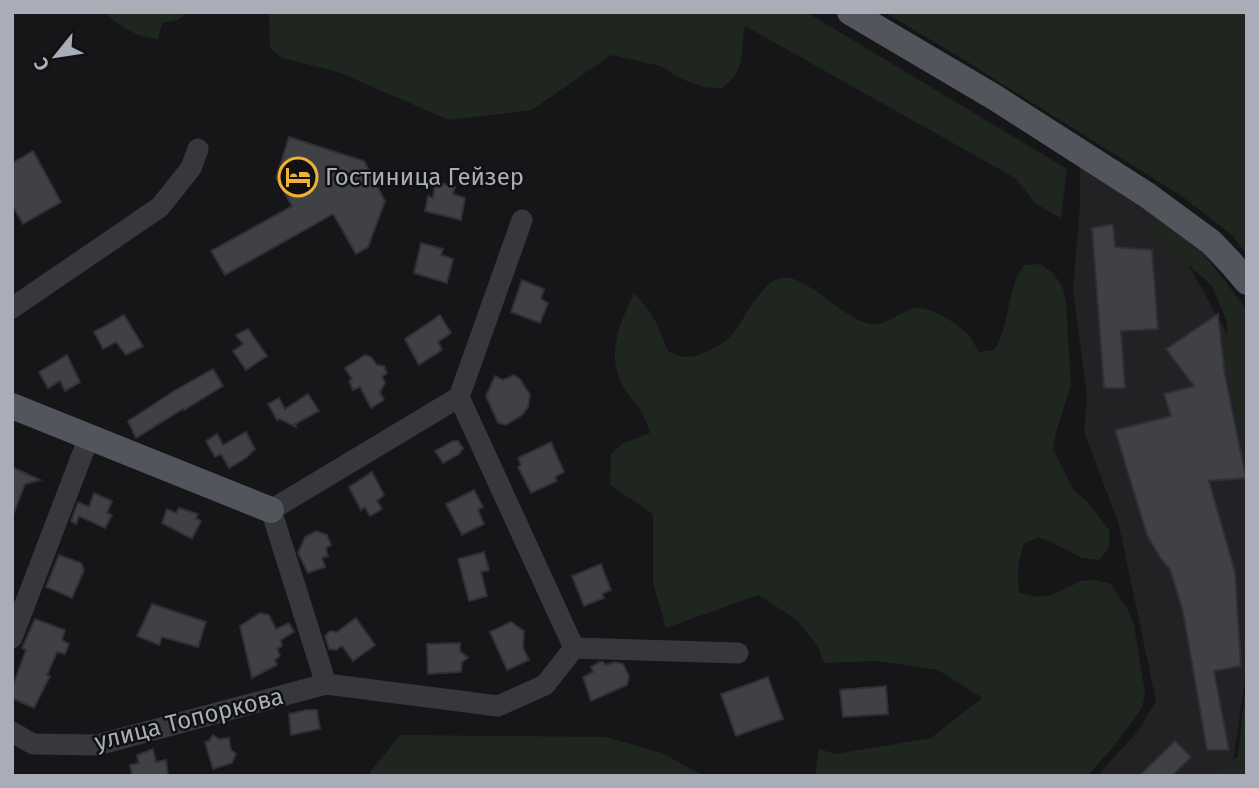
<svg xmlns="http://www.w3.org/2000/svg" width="1259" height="788" font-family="'Fira Sans',sans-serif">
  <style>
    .built { fill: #222225 }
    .green { fill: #1e261f }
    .building { fill: #404145; stroke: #303034; stroke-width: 2 }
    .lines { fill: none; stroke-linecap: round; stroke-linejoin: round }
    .minor { stroke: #37383d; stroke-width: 21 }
    .major { stroke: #53555c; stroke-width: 26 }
    .labels { text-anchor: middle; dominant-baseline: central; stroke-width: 5; stroke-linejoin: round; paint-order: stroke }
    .poi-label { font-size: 24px; fill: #a8adb8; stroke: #111113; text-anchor: start }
    .street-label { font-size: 24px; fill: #a8adb8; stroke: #111113 }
  </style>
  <rect width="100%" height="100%" fill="#161618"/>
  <polygon class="built" points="1080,165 1161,216 1240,357 1247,375 1247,667 1231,774 1229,776 1097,776 1138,731 1156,701 1119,525 1084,431 1087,395 1073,291 1080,207"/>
  <g class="green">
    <path d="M104 12H188L178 20 162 23 158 39C134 37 122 27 104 12Z"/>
    <path d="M269 12H806L1067 169 1061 218 1036 204 1015 178 745 26C739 56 748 68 721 89L705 87 689 82 674 75 661 66 611 55 532 110 449 120 338 72 282 58 270 48Z"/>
    <polygon points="884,12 1247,12 1247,255 1232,235 1180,195 961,58"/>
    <polygon points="1161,216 1196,244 1247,310 1247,441 1229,384 1227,322 1212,286 1150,230"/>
    <path d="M1041 264 1054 274 1063 288 1066 303 1071 385 1056 432 1053 449 1074 491 1087 501 1110 531 1109 548 1099 560 1082 558 1053 543 1038 537 1024 544C1018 562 1016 575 1020 593L1037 597 1052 595 1081 581 1096 580 1111 584 1128 610 1134 625 1145 693 1142 708 1114 746 1087 776H815L819 749 835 754 931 738 982 698 938 670 878 661 824 663 818 647 797 620 758 595 666 628 653 583V514L610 485 611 454 622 444 650 433C647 423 643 413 636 404 633 399 629 396 626 391 604 358 619 325 634 293 653 312 658 325 668 351 685 359 690 359 708 351 719 346 730 339 737 328 748 312 759 288 777 279 802 268 842 320 871 324 885 326 898 314 911 309 927 303 961 325 971 338 974 342 976 348 979 352L994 350C1012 322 1005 292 1024 265Z"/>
    <polygon points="1247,590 1247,776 1214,776 1238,756 1245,689"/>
    <polygon points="400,735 606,737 662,753 704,776 367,776"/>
  </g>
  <g class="building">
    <polygon points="289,137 364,161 385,201 368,247 356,254 333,214 225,275 211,251 292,206 276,178"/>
    <polygon points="33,151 61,202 23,224 12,205 12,163"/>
    <polygon points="435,181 455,187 453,194 465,198 461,220 425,211 428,196 433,198"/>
    <polygon points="1113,224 1115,247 1152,250 1158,329 1121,331 1125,388 1104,388 1092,228"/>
    <polygon points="421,243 443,249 441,255 453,259 447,283 414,273"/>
    <polygon points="522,280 544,289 541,299 548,303 540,323 511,312"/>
    <polygon points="1218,314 1225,375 1246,478 1209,481 1235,572 1241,666 1214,671 1229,750 1207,750 1183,612 1170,569 1161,559 1147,535 1115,430 1171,416 1164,394 1194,386 1166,349"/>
    <polygon points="124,315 143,346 126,355 116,342 103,349 94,332"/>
    <polygon points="440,315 451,333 438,342 442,350 419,365 405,339"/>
    <polygon points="248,329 267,356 246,370 233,351 243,344 236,335"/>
    <polygon points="67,355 80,382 65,391 60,381 48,388 39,372"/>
    <polygon points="365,355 371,357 377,365 384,366 387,373 382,377 385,383 380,392 384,400 371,408 360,387 353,390 349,381 352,379 345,368"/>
    <polygon points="213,369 223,386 184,410 183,409 136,438 128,421 174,391"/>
    <polygon points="514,375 520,379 530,395 528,407 522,415 506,425 498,423 486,396 495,376 503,380"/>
    <polygon points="308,394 319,411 295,424 296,427 280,419 277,420 268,404 279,398 285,409"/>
    <polygon points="246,432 255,449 246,458 229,468 221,454 215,457 206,441 217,434 223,445"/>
    <polygon points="453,441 458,441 463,448 459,454 443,463 435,451"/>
    <polygon points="551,442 564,472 555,477 557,481 531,493 518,467 521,465 518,458"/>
    <polygon points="12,467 40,480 25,484 13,515"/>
    <polygon points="372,472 384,495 377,501 382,509 370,516 365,507 361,510 349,487"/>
    <polygon points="474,490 483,507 478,510 484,524 462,535 446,504"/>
    <polygon points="94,493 112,501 107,513 112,515 105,528 79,516 76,524 71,521 78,502 89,507"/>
    <polygon points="179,508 198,514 196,518 201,521 192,539 162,523 167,509 176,513"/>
    <polygon points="316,531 327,535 331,545 326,548 328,556 322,558 325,567 308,573 298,553 305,537"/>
    <polygon points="484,552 489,570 481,572 487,596 469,601 458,559"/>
    <polygon points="59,555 81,563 84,570 72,598 46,587"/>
    <polygon points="601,564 611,590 602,594 604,598 584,606 572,576"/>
    <polygon points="152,604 206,622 198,647 162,637 159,645 137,636"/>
    <polygon points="260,613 269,615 276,629 289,623 294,632 281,640 282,646 277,649 280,656 275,660 277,665 252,678 240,626"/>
    <polygon points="356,618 375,645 353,661 342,646 336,650 329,649 325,636 330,631 337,632"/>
    <polygon points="35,619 65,630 62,640 69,644 65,654 57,652 47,675 50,676 34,708 12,698 12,688 26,650 22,648"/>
    <polygon points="511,622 524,631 523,648 529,660 507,670 490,632"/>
    <polygon points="460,643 460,651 468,658 462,662 461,672 428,674 427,644"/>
    <polygon points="600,662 603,662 605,665 615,662 623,664 629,676 627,685 591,701 583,677 593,672 591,667"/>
    <polygon points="768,677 783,719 736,736 721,694"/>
    <polygon points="886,686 888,714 843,717 840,690"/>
    <polygon points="306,710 317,710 320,729 291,735 289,714"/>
    <polygon points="213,735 219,739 229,738 231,750 236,754 232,763 213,769 205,742 209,741"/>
    <polygon points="1175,741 1191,757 1172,776 1139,776"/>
    <polygon points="153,749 156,762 166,760 168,776 132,776 130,765 139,763 137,755"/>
  </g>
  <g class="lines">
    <g class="minor">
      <polyline points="522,220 459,397 574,648"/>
      <polyline points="12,308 160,207 191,168 198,149"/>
      <polyline points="12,638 89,437"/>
      <polyline points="326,684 271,510 459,397"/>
      <polyline points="12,732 33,744 97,745 326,684 498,706 545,685 574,648 738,653"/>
    </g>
    <g class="major">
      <polyline points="850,12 994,97 1147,195 1211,242 1231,263 1247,282"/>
      <polyline points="12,406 271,510"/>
    </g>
  </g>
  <defs>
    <symbol id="hotel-ring" viewBox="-11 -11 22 22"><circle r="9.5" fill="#111113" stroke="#f2b134" stroke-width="1.5"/><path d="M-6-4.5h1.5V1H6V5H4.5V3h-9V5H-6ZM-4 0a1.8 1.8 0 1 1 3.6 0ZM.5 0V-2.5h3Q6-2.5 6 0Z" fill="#f2b134"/></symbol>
  </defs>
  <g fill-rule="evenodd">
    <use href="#hotel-ring" x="276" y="155" width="44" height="44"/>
  </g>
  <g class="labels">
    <g class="poi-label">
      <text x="325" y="177">Гостиница Гейзер</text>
    </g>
    <g class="street-label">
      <text transform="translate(189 719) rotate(-14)">улица Топоркова</text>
    </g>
  </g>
  <rect width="1259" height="788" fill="none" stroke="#a8adb8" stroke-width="28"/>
  <g transform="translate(56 56) rotate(240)" stroke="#111113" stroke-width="5" paint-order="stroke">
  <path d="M0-5L12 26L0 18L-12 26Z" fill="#a8adb8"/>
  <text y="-10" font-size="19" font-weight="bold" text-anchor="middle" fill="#a8adb8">С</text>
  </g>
</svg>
